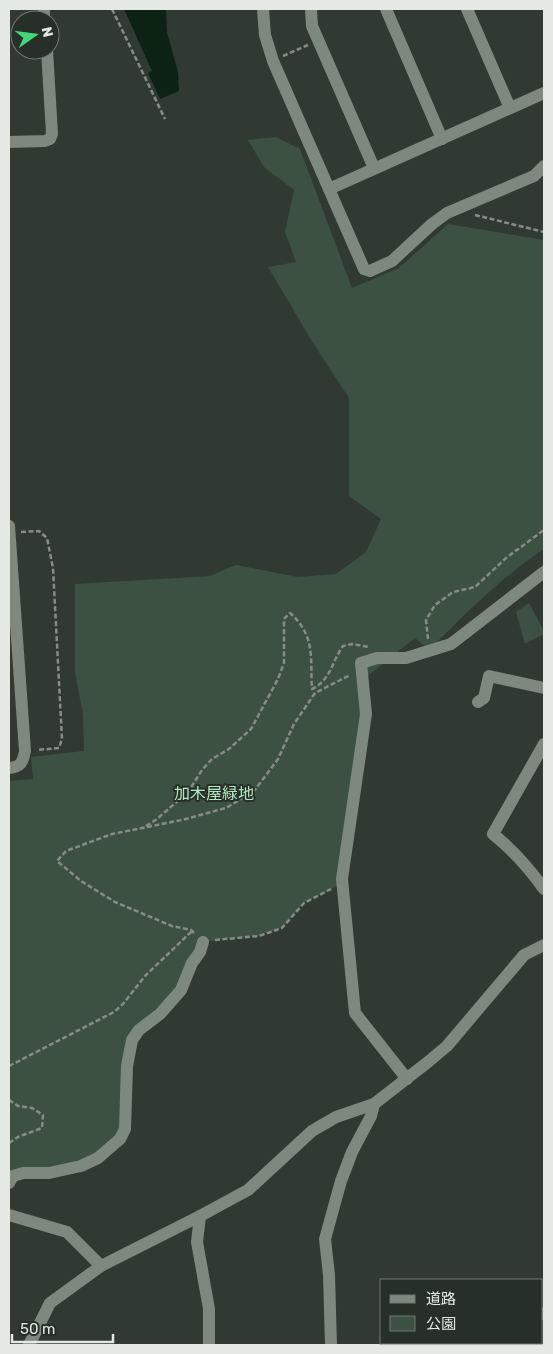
<svg xmlns="http://www.w3.org/2000/svg" width="553" height="1354" font-family="Rubik,'Noto Sans JP',sans-serif">
  <style>
    .green { fill: #3d5142 }
    .water { fill: #0c2213 }
    .lines { fill: none; stroke-linecap: round; stroke-linejoin: round }
    .path { stroke: #868c87; stroke-width: 2.5; stroke-dasharray: 5 2.5; stroke-linecap: butt }
    .minor { stroke: #7d887f; stroke-width: 12 }
    .labels { text-anchor: middle; dominant-baseline: central; stroke-width: 4; stroke-linejoin: round; paint-order: stroke }
    .park-label { font-size: 16px; fill: #b7e7c2; stroke: #272f29 }
  </style>
  <rect width="100%" height="100%" fill="#313933"/>
  <g class="green">
    <path d="M276 137 300 149 352 288 399 268 448 224 544 240V549C502 577 465 614 429 650L415 638 365 678 342 884 304 903 282 928 259 936 203 942 187 973 132 1040 126 1118 109 1150 58 1170 9 1183V781L33 779 31 757 84 751 83 715 75 672V584L210 576 236 565 298 577 336 574 366 552 381 519 349 496V398L313 343 268 267 296 262 285 232 294 190 264 167 248 140Z"/>
    <polygon points="529,603 544,631 544,634 525,644 516,612"/>
  </g>
  <polygon class="water" points="124,9 166,9 167,32 178,72 179,91 160,99 148,73 152,71"/>
  <g class="lines">
    <g class="path">
      <polyline points="112,9 165,119"/>
      <polyline points="283,56 308,45"/>
      <polyline points="475,215 544,232"/>
      <polyline points="21,532 39,531 47,538 53,568 62,739 59,748 37,750"/>
      <polyline points="428,639 426,620 435,605 453,592 475,587 506,558 544,530"/>
      <path d="M146 826 157 819 188 792 202 770 212 759 229 749 251 729 278 679 284 663V619L290 613C316 636 310 658 312 689 331 680 332 661 343 646L352 644 369 647"/>
      <polyline points="194,933 191,930 172,926 115,902 81,881 57,861 66,851 112,834 182,820 226,808 254,791 278,759 294,724 315,693 350,675"/>
      <polyline points="215,940 259,936 282,928 304,903 331,889"/>
      <polyline points="9,1066 114,1012 123,1004 145,976 192,931"/>
      <polyline points="9,1100 18,1106 32,1108 43,1115 42,1128 18,1137 9,1143"/>
    </g>
    <g class="minor">
      <polyline points="44,9 44,20"/>
      <polyline points="263,9 265,35 273,61 364,269 370,271 392,261 432,224 447,213 534,176 544,166"/>
      <polyline points="311,9 312,26 374,168"/>
      <polyline points="386,9 442,139"/>
      <polyline points="467,9 510,108"/>
      <polyline points="9,142 45,141 50,139 52,134 47,50"/>
      <polyline points="329,189 544,93"/>
      <path d="M9 526 25 751C23 762 21 767 9 768"/>
      <polyline points="478,702 484,698 489,676 544,688"/>
      <path d="M544 744 493 834C513 850 529 868 544 889"/>
      <polyline points="407,1079 355,1013 342,879 366,714 361,663 377,658 406,658 451,644 544,572"/>
      <polyline points="9,1183 13,1176 23,1173 49,1173 81,1166 98,1158 120,1139 125,1129 127,1066 132,1040 139,1030 160,1014 181,990 192,963 200,952 203,942"/>
      <polyline points="9,1215 67,1232 101,1266"/>
      <polyline points="542,1314 544,1313"/>
      <polyline points="29,1345 50,1303 101,1266 200,1216"/>
      <polyline points="209,1345 209,1309 197,1242 200,1216 248,1190 312,1131 336,1117 374,1104 428,1062 447,1046 524,955 544,945"/>
      <polyline points="331,1345 329,1275 325,1239 341,1181 352,1152 371,1116 374,1104"/>
      <polyline points="444,1345 451,1345"/>
      <polyline points="492,1345 500,1343"/>
    </g>
  </g>
  <g class="labels">
    <g class="park-label">
      <text x="214" y="793">加木屋緑地</text>
    </g>
  </g>
  <rect width="553" height="1354" fill="none" stroke="#e5e9e6" stroke-width="20"/>
  <rect x="380" y="1279" width="162" height="65" fill="#272f29" stroke="#737975"/>
  <rect x="390" y="1295" width="25" height="8" fill="#7d887f" stroke="#737975"/>
  <text x="426" y="1304" font-size="15" fill="#e5e9e6">道路</text>
  <rect x="390" y="1316" width="25" height="15" fill="#3d5142" stroke="#737975"/>
  <text x="426" y="1329" font-size="15" fill="#e5e9e6">公園</text>
  <g transform="translate(35 35) rotate(76)"><circle r="24" fill="#272f29" stroke="#737975"/>
  <path d="M0-4L9 19L0 12L-9 19Z" fill="#42d77b"/>
  <text y="-8" font-size="14" font-weight="bold" text-anchor="middle" fill="#e5e9e6">N</text>
  </g>
  <path d="M12 1334v8h101v-8" fill="none" stroke="#e5e9e6" stroke-width="2.5"/>
  <text x="20" y="1334" font-size="15" fill="#e5e9e6" stroke="#272f29" stroke-width="4" paint-order="stroke">50 m</text>
</svg>
